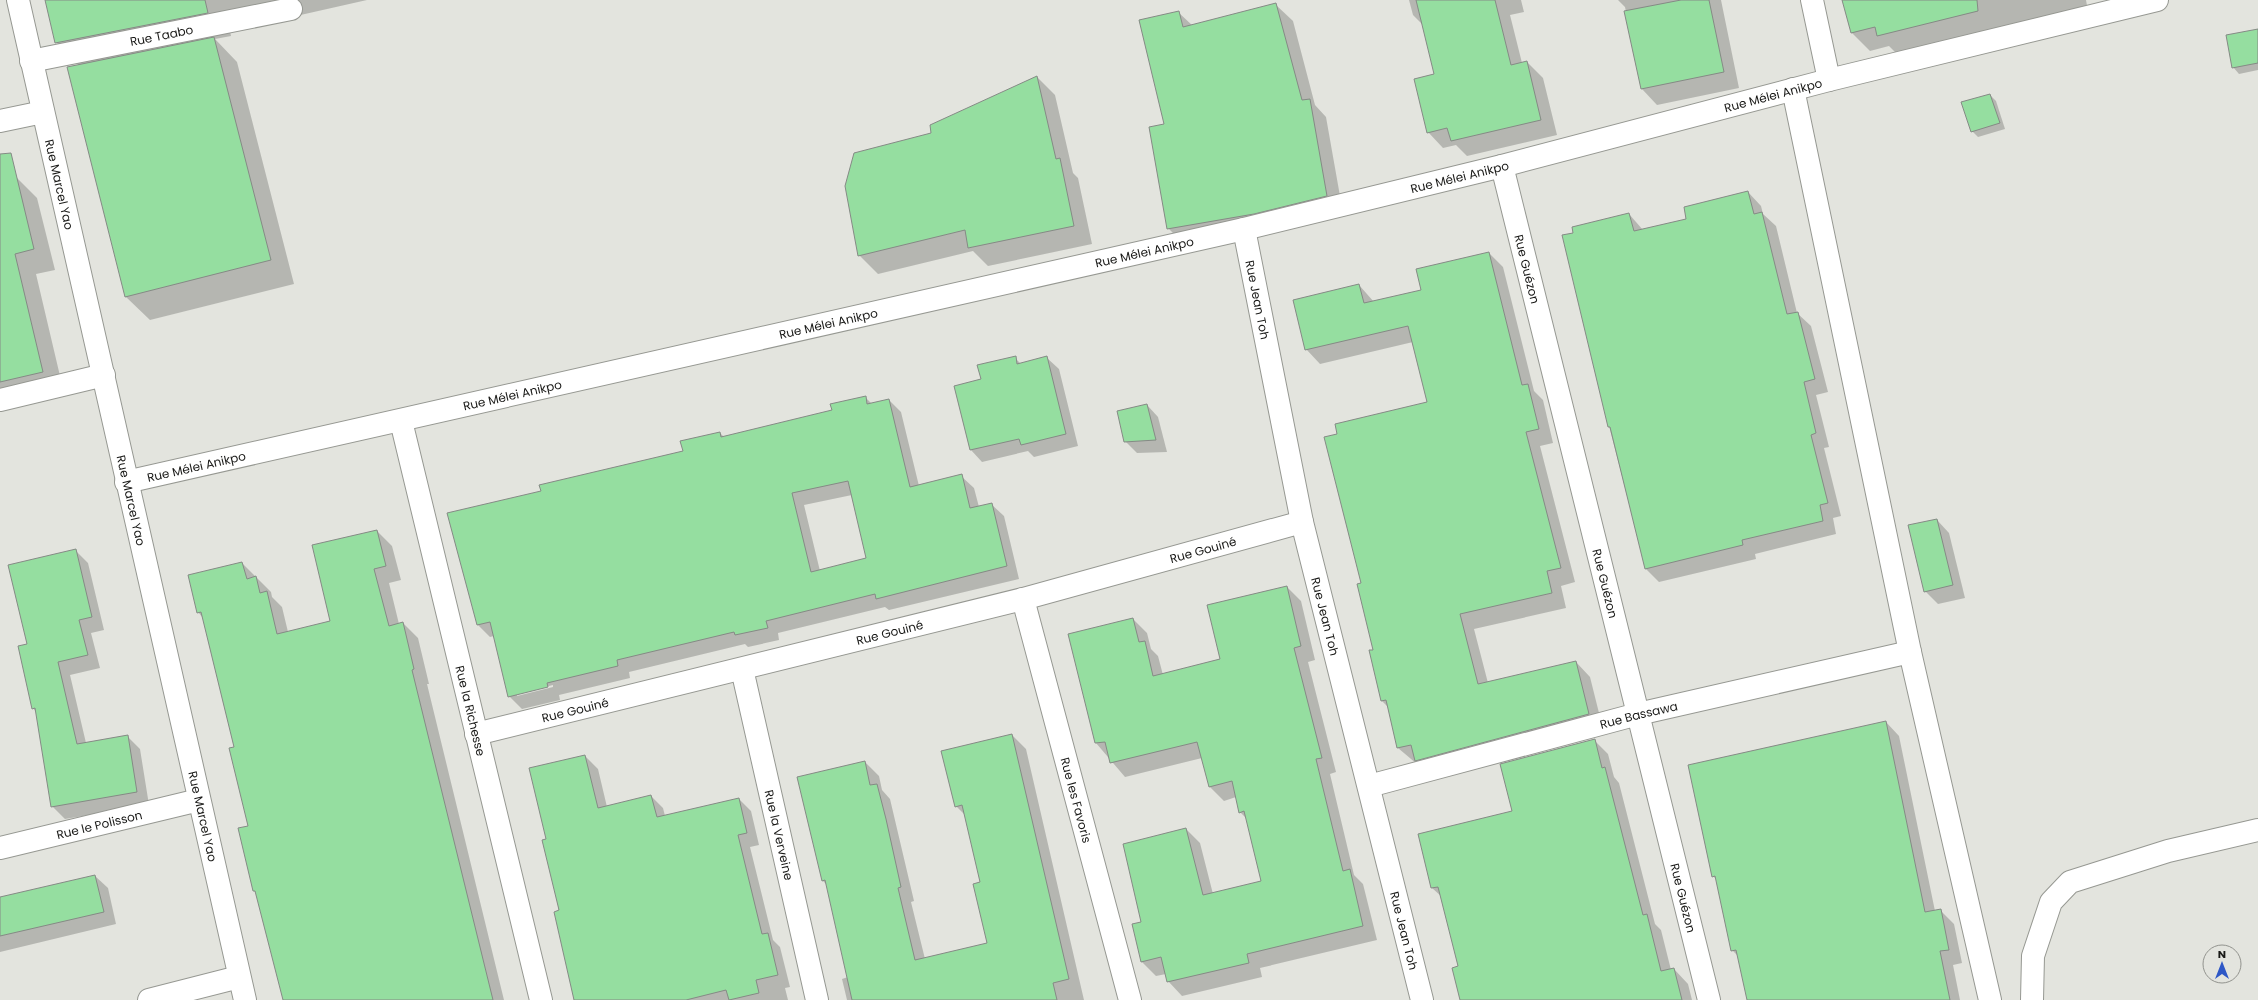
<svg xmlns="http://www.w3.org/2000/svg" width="2258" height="1000" font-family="Poppins,sans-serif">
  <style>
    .shadow { fill: #0003; fill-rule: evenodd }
    .building { fill: #95dea0; stroke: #858a85; fill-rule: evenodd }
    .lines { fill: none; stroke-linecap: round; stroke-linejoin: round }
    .street-casing { stroke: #969892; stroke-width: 24 }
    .street { stroke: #fff; stroke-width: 22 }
    .labels { text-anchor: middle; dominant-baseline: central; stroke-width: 3; stroke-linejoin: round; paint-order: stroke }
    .street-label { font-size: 12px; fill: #191917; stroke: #e3e4de }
  </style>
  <rect width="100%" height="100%" fill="#e3e4de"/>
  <g class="shadow">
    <polygon points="46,0 367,0 230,31 231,36 215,39 237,62 294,284 150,320 126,297 68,67 79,65 56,42"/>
    <polygon points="1409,0 1521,0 1524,12 1510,15 1522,63 1527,62 1543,78 1557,135 1467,156 1456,145 1443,148 1428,132 1436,75 1423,25 1413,15"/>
    <polygon points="1618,0 1721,0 1739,88 1657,105 1642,89 1625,7"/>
    <polygon points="1844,0 2086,0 2088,11 1897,54 1889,46 1870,51 1852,33"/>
    <polygon points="1276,5 1293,21 1315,105 1326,117 1343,213 1185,245 1168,228 1165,125 1178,12 1193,26"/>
    <polygon points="2258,30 2258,70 2239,74 2233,67"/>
    <polygon points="1037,77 1055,95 1073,173 1078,178 1092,244 988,266 973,251 878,274 859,255 933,134"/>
    <polygon points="1990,95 1996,101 2005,129 1978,137 1972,131"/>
    <polygon points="16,177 37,198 55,270 36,274 64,393 0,408 0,181"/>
    <polygon points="1748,192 1761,206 1763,214 1776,226 1797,313 1811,326 1828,392 1816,395 1829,447 1824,448 1841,516 1833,518 1836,534 1755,554 1756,559 1659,582 1646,569 1593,364 1629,214 1643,230 1688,220"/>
    <polygon points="1489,253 1503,267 1534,391 1543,400 1553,443 1540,446 1575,582 1561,586 1566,608 1474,629 1488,683 1576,662 1590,677 1603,729 1430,775 1398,748 1388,707 1382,701 1338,435 1428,403 1413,342 1320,364 1306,349 1359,285 1374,302 1422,291"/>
    <polygon points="1015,358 1021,364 1047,358 1059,369 1078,446 1034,457 1028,451 982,462 971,450 955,386 982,380"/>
    <path d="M865 397 872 404 889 400 901 412 919 486 961 476 974 488 979 507 991 504 1004 516 1019 579 889 610 885 607 778 633 779 640 748 647 745 644 629 672 630 678 559 695 560 700 522 709 509 696 494 636 490 637 477 624 542 492 684 452 720 433 724 437 833 411ZM852 495 867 559 820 571 804 505ZM553 685V687L517 696V694Z"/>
    <polygon points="1147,405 1158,417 1167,452 1137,453 1125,441"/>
    <polygon points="1937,520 1949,533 1965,598 1938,604 1925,591"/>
    <polygon points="377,531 392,546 401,580 389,583 399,624 403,623 418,638 429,684 427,684 504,1000 284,1000 257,893 254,891 249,826 235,748 203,618 198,612 242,563 271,592 272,597 282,607 288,632 332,622"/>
    <polygon points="75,550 88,563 104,630 91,633 100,668 70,675 86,743 127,736 140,749 149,805 65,819 52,806 36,712 33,708 29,645"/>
    <polygon points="1287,587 1301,601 1315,660 1308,662 1336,772 1330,774 1354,875 1363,884 1377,940 1260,968 1262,977 1182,996 1168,981 1166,974 1156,976 1142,962 1142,923 1186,829 1200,843 1213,894 1262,881 1247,819 1240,812 1236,797 1224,801 1209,786 1202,758 1125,777 1096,743 1133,619 1147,633 1151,649 1158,656 1163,675 1222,660"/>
    <polygon points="1886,722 1899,736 1935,911 1940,910 1954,924 1962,963 1953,965 1960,1000 1749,1000 1738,956 1732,950 1717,880 1713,876"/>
    <polygon points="1012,735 1026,749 1084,1000 847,1000 842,979 848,977 827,885 823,881 865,762 879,776 882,790 890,799 914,901 911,902 925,959 988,944 981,883 966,816 956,806"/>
    <polygon points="1594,740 1608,754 1614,777 1619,783 1655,924 1661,930 1671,970 1674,969 1688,984 1692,1000 1461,1000 1459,967 1442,897 1432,888"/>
    <polygon points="585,756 598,769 607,807 651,796 663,808 665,816 739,799 751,811 759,845 750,847 773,940 780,947 790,987 785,988 788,1000 574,1000 547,840"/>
    <polygon points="95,876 108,888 116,924 0,952 0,898"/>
  </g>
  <g class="building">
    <polygon points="45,0 205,0 208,13 55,43"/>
    <polygon points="1416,0 1495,0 1511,65 1527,61 1541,120 1451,141 1447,128 1427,133 1414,79 1434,74"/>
    <polygon points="1681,0 1709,0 1724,72 1641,89 1624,11"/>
    <polygon points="1842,0 1977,0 1978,11 1877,36 1875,27 1851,33"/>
    <polygon points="1276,3 1302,100 1310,99 1327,196 1254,214 1167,229 1149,127 1164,124 1139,20 1179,11 1183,27"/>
    <polygon points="2258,29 2258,63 2232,68 2226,35"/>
    <polygon points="214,37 271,260 125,297 67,67"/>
    <polygon points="1037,76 1056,159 1060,158 1074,226 968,248 965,230 858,256 845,186 854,153 931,133 930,125"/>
    <polygon points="1990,94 2000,123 1971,132 1961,102"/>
    <polygon points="11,153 34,249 15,254 43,372 0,382 0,154"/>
    <polygon points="1748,191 1754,214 1762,212 1787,314 1798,312 1815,379 1804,382 1816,433 1811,435 1828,503 1820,505 1823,521 1742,540 1743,545 1645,569 1610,427 1608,427 1562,235 1573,233 1572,227 1629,213 1634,231 1686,219 1684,207"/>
    <polygon points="1489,252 1522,385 1528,384 1539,429 1526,432 1561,568 1547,571 1552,593 1460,614 1478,684 1576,661 1589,714 1415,761 1411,745 1397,748 1386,700 1381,701 1369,650 1373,650 1357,584 1361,583 1324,437 1337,434 1335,424 1427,402 1408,326 1305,350 1293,300 1359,284 1364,303 1421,290 1416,269"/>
    <polygon points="1016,356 1017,364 1047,356 1066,434 1021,445 1019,439 970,450 954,386 981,379 977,365"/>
    <path d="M866 396 867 404 889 399 910 487 962 474 970 508 992 503 1007 566 876 599 875 594 766 621 768 628 735 635 734 632 617 660 618 666 547 683 548 687 508 697 490 622 477 625 447 513 541 491 539 485 683 451 680 441 720 432 721 437 832 410 830 404ZM848 481 866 558 811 572 792 493Z"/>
    <polygon points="1147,404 1156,440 1124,442 1117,411"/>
    <polygon points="1937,519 1953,585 1924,592 1908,525"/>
    <polygon points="377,530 386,566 374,569 389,626 403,622 414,669 412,670 493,1000 283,1000 255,891 253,891 238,828 248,826 229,748 234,747 201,612 197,613 188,575 242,562 247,579 256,576 260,593 267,591 277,634 330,621 312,545"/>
    <polygon points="76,549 92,617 79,620 88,655 58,662 77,744 128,735 137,792 51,807 35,708 32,709 18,646 27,644 8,565"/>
    <polygon points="1287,586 1301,646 1294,648 1322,758 1316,759 1343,871 1350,869 1363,926 1247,954 1249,963 1167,982 1161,957 1141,962 1132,924 1141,922 1123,844 1186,828 1203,895 1261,881 1244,811 1239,813 1232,781 1209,787 1197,742 1110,763 1105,742 1095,743 1068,634 1133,618 1139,642 1145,641 1153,676 1220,659 1207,605"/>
    <polygon points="1886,721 1925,912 1941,909 1949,950 1940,951 1950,1000 1747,1000 1736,950 1731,951 1715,876 1712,877 1688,765"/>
    <polygon points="1012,734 1069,979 1053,983 1057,1000 852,1000 825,880 822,881 797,777 865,761 870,785 877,784 886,819 901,887 898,888 915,960 987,943 973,884 980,882 962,805 955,807 941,751"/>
    <polygon points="1595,739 1602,768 1605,767 1643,915 1647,914 1661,971 1674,968 1682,1000 1460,1000 1452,968 1458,966 1438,887 1431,888 1418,834 1512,811 1500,764"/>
    <polygon points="585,755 598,808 651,795 657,817 739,798 747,833 738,835 762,934 768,933 778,975 756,980 759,993 729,1000 726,990 686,1000 574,1000 554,912 559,910 542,840 546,839 529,768"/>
    <polygon points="95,875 104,912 0,936 0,897"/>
  </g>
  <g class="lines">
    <defs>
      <g id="street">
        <path id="s1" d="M18 0 245 1000"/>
        <polyline points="1812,0 1829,80"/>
        <path id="s2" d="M31 61 291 9"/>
        <polyline points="1793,89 1910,652 1990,1000"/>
        <polyline points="0,121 43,112"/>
        <path id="s3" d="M1502 166 1709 1000"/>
        <path id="s4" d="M1244 229 1302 522 1422 1000"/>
        <polyline points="0,400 104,375"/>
        <path id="s5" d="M401 421 541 1000"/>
        <path id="s6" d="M126 482 1244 229 1502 166 1829 80 2157 0"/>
        <path id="s7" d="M1023 599 1130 1000"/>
        <path id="s8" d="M742 669 817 1000"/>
        <path id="s9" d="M476 734 1023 599 1302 522"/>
        <path id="s10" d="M1369 786 1638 714 1910 652"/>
        <path id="s11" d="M0 848 199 800"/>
        <polyline points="149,1000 239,977"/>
        <polyline points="2032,1000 2033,956 2051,902 2070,882 2168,851 2258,830"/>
      </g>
    </defs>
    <use href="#street" class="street-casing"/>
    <use href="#street" class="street"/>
  </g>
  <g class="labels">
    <g class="street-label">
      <text stroke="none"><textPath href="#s2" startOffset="133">Rue Taabo</textPath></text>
      <text stroke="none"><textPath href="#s6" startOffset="1692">Rue Mélei Anikpo</textPath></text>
      <text stroke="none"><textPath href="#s6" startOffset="1368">Rue Mélei Anikpo</textPath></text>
      <text stroke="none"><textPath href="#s1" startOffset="189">Rue Marcel Yao</textPath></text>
      <text stroke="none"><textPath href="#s6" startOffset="1044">Rue Mélei Anikpo</textPath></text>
      <text stroke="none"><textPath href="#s3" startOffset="106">Rue Guézon</textPath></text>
      <text stroke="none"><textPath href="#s4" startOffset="72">Rue Jean Toh</textPath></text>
      <text stroke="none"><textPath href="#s6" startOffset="720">Rue Mélei Anikpo</textPath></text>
      <text stroke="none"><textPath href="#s6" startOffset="396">Rue Mélei Anikpo</textPath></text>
      <text stroke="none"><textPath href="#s6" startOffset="72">Rue Mélei Anikpo</textPath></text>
      <text stroke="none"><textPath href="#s1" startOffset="513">Rue Marcel Yao</textPath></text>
      <text stroke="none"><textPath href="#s9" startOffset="750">Rue Gouiné</textPath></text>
      <text stroke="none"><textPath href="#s3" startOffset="430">Rue Guézon</textPath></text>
      <text stroke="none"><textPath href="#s4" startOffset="396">Rue Jean Toh</textPath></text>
      <text stroke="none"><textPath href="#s9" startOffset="426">Rue Gouiné</textPath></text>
      <text stroke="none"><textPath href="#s9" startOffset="102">Rue Gouiné</textPath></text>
      <text stroke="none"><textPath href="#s5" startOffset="298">Rue la Richesse</textPath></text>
      <text stroke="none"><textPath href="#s10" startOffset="279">Rue Bassawa</textPath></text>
      <text stroke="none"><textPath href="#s7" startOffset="208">Rue les Favoris</textPath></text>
      <text stroke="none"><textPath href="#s1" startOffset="837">Rue Marcel Yao</textPath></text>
      <text stroke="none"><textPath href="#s11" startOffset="102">Rue le Polisson</textPath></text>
      <text stroke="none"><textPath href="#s8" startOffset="170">Rue la Verveine</textPath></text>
      <text stroke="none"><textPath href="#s3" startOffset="754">Rue Guézon</textPath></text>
      <text stroke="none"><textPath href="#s4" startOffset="720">Rue Jean Toh</textPath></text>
    </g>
  </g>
  <g transform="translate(2222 964)"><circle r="19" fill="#e3e4de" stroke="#92938e"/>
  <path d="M0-3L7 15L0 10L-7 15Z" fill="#2e57c6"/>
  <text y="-6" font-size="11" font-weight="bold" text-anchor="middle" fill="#191917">N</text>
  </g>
</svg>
